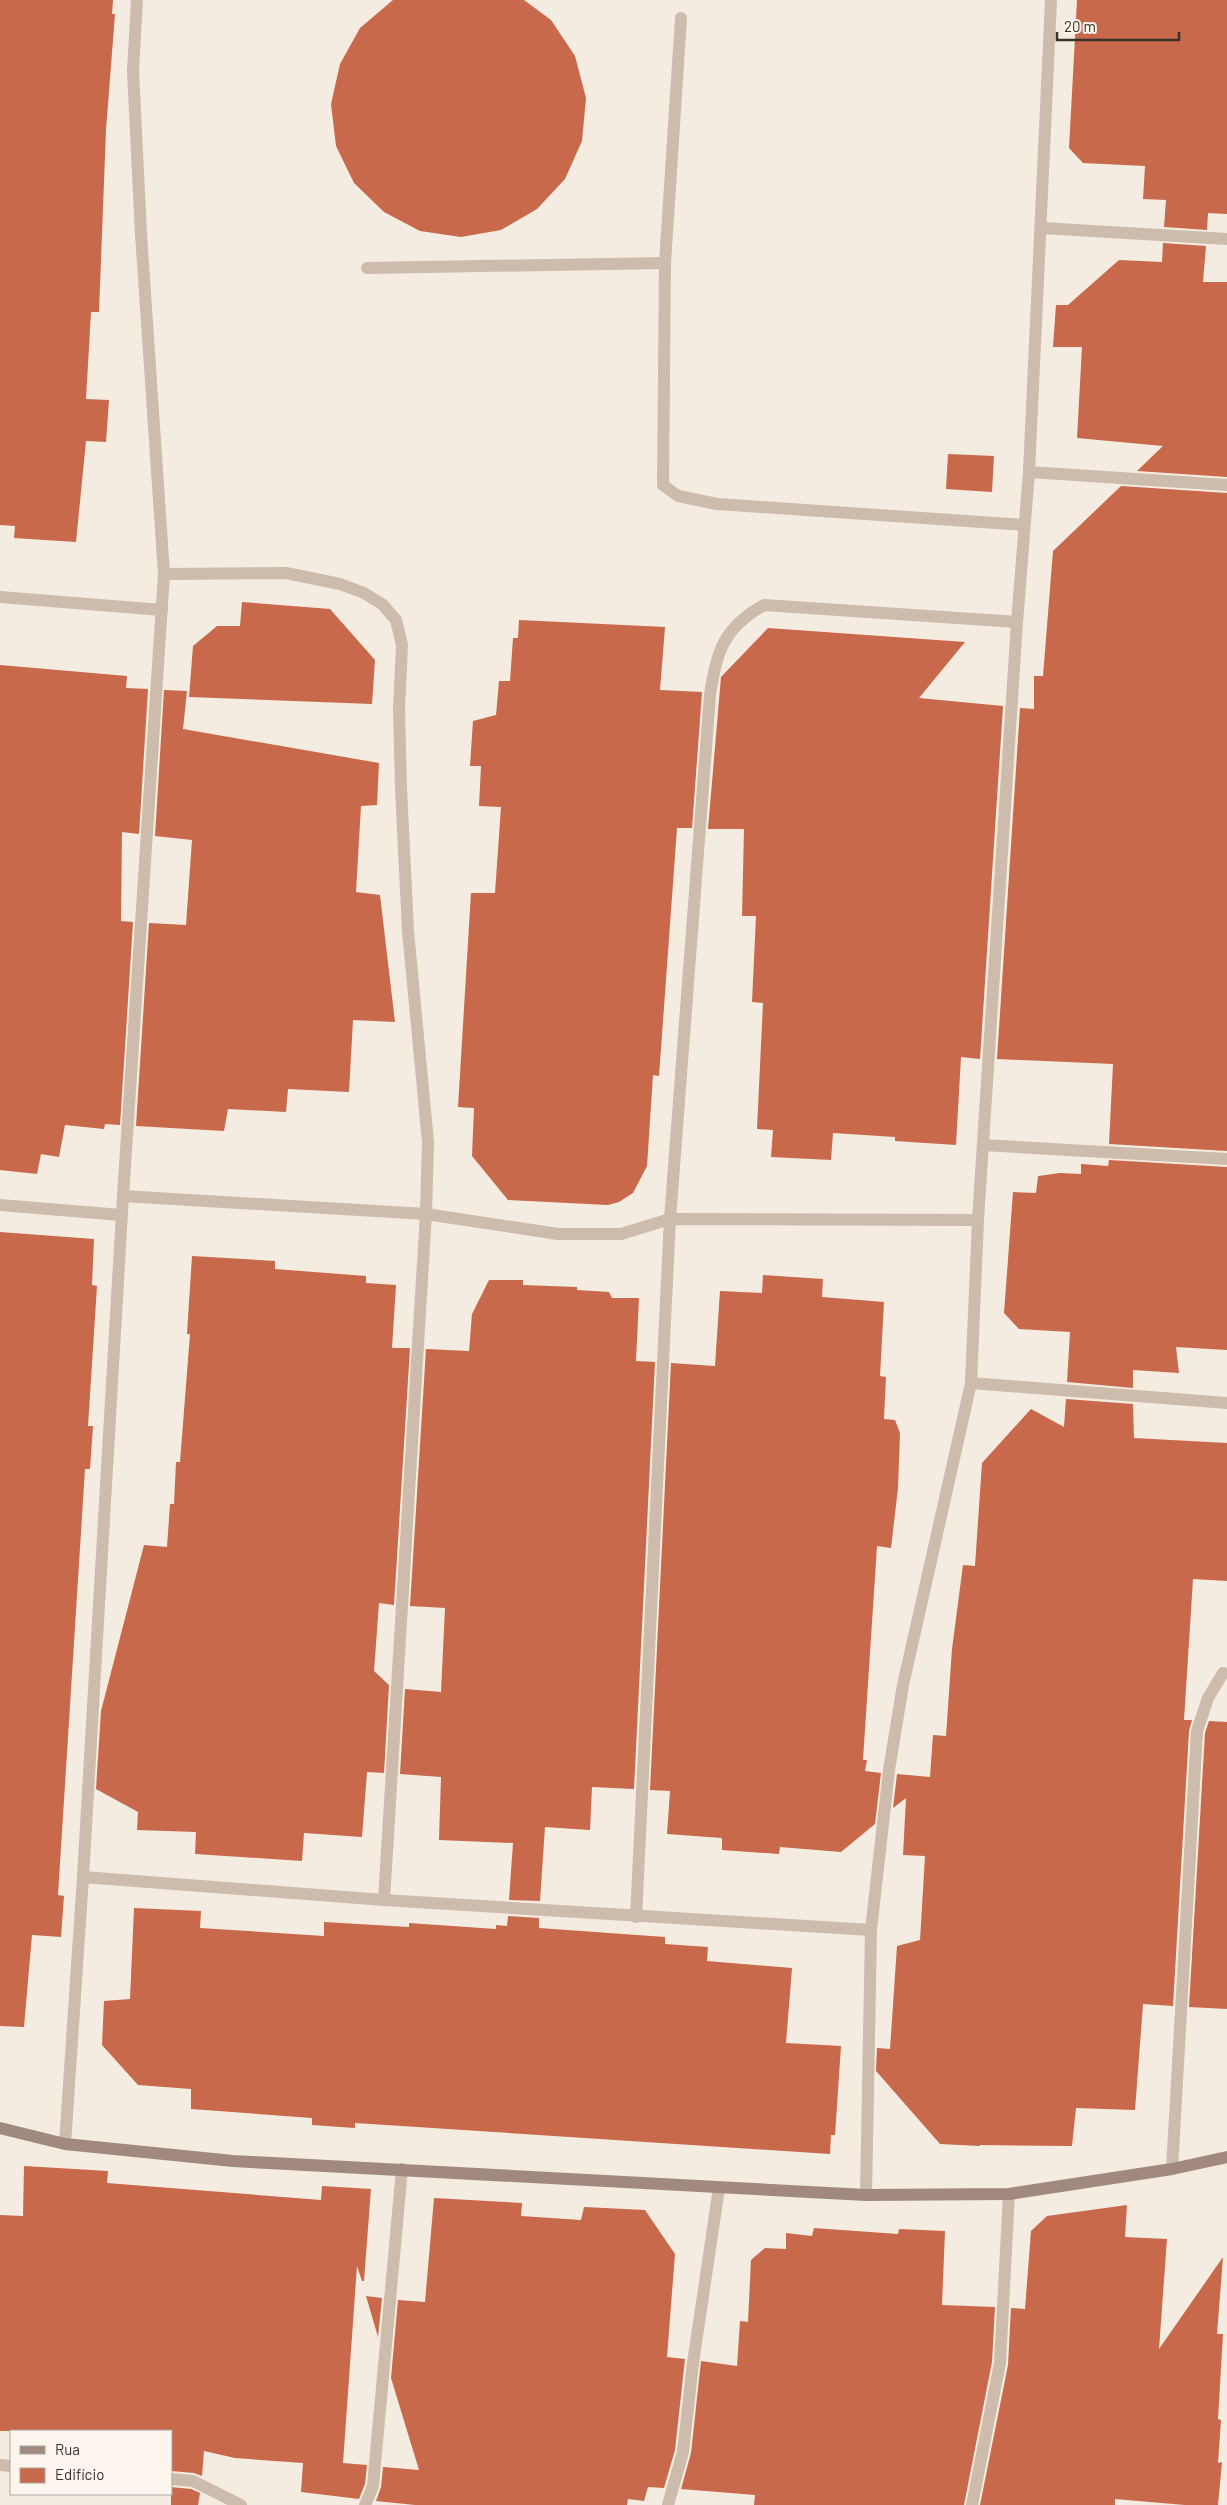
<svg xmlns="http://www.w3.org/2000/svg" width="1227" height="2505" font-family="Barlow,sans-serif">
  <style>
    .building { fill: #c8694b }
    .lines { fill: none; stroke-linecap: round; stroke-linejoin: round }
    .lane { stroke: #cdbbac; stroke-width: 12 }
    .street { stroke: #cdbbac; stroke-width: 12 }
    .secondary { stroke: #a18a7d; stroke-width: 12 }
  </style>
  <rect width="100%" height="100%" fill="#f4ebe1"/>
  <g class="building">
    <polygon points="0,0 113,0 112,14 115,14 106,130 99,312 91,312 86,399 109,400 106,442 86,441 76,542 14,538 15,526 0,525"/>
    <polygon points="393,0 524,0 551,20 575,56 586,98 582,141 565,179 537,209 501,230 461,237 420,231 384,212 354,183 336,146 331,104 340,64 360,28"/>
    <polygon points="1077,0 1227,0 1227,214 1208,213 1207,230 1164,227 1166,200 1143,199 1145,166 1083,163 1069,148"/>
    <polygon points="1163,243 1206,246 1203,282 1227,282 1227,477 1137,471 1163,446 1077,438 1082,347 1053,347 1056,305 1068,305 1119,260 1162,262"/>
    <polygon points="948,454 994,456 992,492 946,489"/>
    <polygon points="1121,486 1227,493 1227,1151 1109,1144 1113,1064 997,1059 1020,708 1034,709 1034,676 1043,676 1053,551"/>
    <polygon points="242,602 330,609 375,660 372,704 189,697 193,646 217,626 240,626"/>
    <polygon points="519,620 665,627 660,690 702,692 692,828 677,828 659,1076 653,1075 647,1166 633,1193 619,1202 608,1205 508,1200 472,1156 474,1108 458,1107 471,893 495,893 501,807 479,806 481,766 470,766 473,721 496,715 499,681 510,681 513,638 518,638"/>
    <polygon points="768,628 965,642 919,698 1003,706 980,1059 961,1057 956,1145 895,1141 895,1137 833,1133 831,1160 771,1157 773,1130 757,1129 763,1003 752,1002 756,916 742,916 744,829 708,829 721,677"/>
    <polygon points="0,665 127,676 126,688 148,689 139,834 122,832 121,921 133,922 120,1125 105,1124 104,1129 65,1125 59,1157 41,1154 37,1174 0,1170"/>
    <polygon points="164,690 187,691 183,729 379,763 377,805 361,806 356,892 380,895 395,1022 353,1020 349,1092 288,1089 286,1112 228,1109 224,1131 136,1126 149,923 186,925 192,840 155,836"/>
    <polygon points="1109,1160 1227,1167 1227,1350 1176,1347 1179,1373 1133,1370 1133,1388 1067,1382 1070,1332 1019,1329 1004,1313 1013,1192 1036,1193 1038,1176 1060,1173 1081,1174 1081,1164 1108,1166"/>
    <polygon points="0,1232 94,1239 92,1285 97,1286 88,1426 93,1426 90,1469 85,1469 58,1895 64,1896 61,1937 32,1935 24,2027 0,2026"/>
    <polygon points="192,1256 275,1261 275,1269 366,1276 366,1283 396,1285 392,1348 410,1348 394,1605 379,1603 374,1671 389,1685 384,1773 367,1772 362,1837 304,1833 302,1861 195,1854 196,1832 137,1830 138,1812 96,1789 101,1711 144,1545 167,1547 170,1504 174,1504 176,1462 180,1462 190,1334 187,1334"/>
    <polygon points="763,1275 823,1279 822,1297 884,1302 880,1376 886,1377 884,1419 895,1420 900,1433 898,1488 891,1548 877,1546 863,1760 867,1760 865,1771 881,1773 875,1824 841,1852 780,1847 779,1854 722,1850 722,1838 667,1834 670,1791 650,1790 671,1363 715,1366 720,1291 762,1293"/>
    <polygon points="489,1280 523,1280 523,1285 577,1287 577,1290 609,1292 612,1298 639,1298 636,1361 655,1362 634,1789 592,1787 590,1830 545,1827 540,1901 509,1900 513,1843 439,1840 441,1777 400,1774 405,1689 441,1692 445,1608 410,1606 426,1349 469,1351 472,1314"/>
    <polygon points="1066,1399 1133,1404 1134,1438 1227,1443 1227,1581 1193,1579 1184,1720 1192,1720 1189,1731 1173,2006 1143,2004 1135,2110 1076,2108 1072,2146 980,2145 980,2146 940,2144 876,2071 877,2048 890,2049 897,1946 920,1940 925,1856 903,1855 906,1798 893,1808 897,1774 930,1777 933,1735 946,1736 952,1649 963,1565 975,1566 982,1463 1031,1409 1064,1427"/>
    <polygon points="1209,1721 1227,1722 1227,2009 1189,2007 1205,1733"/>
    <polygon points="134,1908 201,1911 200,1928 324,1936 324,1922 409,1927 409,1923 496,1929 496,1925 507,1926 508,1916 539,1918 539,1928 665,1937 665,1944 708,1947 707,1961 792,1968 786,2043 841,2046 835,2135 831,2135 830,2154 355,2123 355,2128 312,2125 312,2118 191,2109 191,2089 138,2085 102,2045 104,2001 130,1999"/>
    <polygon points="24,2166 108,2171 107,2183 321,2200 322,2186 371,2189 364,2281 362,2281 357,2266 343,2463 367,2465 365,2484 359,2499 301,2492 303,2463 235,2458 204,2451 202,2476 194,2473 171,2471 171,2431 0,2431 0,2215 23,2216"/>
    <polygon points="434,2198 522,2203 521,2216 581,2220 584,2207 645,2210 675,2254 667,2357 685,2359 675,2450 664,2488 648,2487 644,2501 628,2499 627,2505 415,2505 376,2501 381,2487 383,2467 419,2470 391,2378 398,2300 425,2302"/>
    <polygon points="1127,2205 1125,2237 1167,2239 1159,2349 1223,2257 1217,2334 1223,2334 1218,2419 1221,2420 1218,2463 1222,2462 1218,2505 1185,2505 1115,2499 1115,2505 980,2505 1008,2365 1011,2308 1025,2309 1031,2231 1047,2216"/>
    <polygon points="814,2228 898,2234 899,2229 945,2231 942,2305 995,2307 992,2362 964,2505 754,2505 755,2495 681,2489 691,2453 701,2361 737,2366 740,2321 748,2322 751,2260 765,2248 786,2249 786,2233 812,2236"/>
    <polygon points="366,2296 382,2298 378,2337"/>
    <polygon points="171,2487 191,2489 200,2493 198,2505 171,2505"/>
  </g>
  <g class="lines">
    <g class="lane">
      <polyline points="681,18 665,263 663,485 678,496 717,504 1024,525"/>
      <polyline points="367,268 665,263"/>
    </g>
    <g class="street">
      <polyline points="1042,228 1227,239"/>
      <polyline points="1029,472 1227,485"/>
      <polyline points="164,574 286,573 340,584 364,593 382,604 396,620 402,645 399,709 401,789 408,931 428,1142 426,1214 384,1900"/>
      <polyline points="0,597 162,610"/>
      <polyline points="983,1145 1227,1159"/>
      <polyline points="123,1196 426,1214 558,1234 621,1234 670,1219 978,1220"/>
      <polyline points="0,1205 121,1215"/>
      <polyline points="971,1383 1227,1403"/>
      <polyline points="83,1877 384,1900 871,1930"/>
      <path d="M636 1917 670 1219 710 695C716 652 724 627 764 605L1017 622"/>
      <polyline points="65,2144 83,1877 123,1196 164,574 141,234 133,71 137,0"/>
      <polyline points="1172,2169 1197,1731 1208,1698 1223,1673"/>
      <polyline points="866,2195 871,1930 889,1770 903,1685 971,1383 978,1220 1017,622 1029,472 1051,0"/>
      <polyline points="0,2465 11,2466"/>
      <polyline points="171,2479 193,2481 241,2505"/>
      <polyline points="365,2505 373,2486 402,2169"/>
      <polyline points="668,2505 683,2452 693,2363 719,2188"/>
      <polyline points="972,2505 1000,2363 1009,2194"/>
    </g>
    <polyline class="secondary" points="0,2128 65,2144 233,2161 866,2195 1009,2194 1172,2169 1227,2157"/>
  </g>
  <rect x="10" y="2430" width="162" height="65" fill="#fbf5ee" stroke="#aea6a0"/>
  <rect x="20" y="2446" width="25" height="8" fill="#a18a7d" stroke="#aea6a0"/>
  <text x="55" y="2455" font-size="15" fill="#3b302b">Rua</text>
  <rect x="20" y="2468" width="25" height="15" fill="#c8694b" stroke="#aea6a0"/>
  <text x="55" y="2480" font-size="15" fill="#3b302b">Edifício</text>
  <path d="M1057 32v8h122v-8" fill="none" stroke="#3b302b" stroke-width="2.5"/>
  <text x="1064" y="32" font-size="15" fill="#3b302b" stroke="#fbf5ee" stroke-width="4" paint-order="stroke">20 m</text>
</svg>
